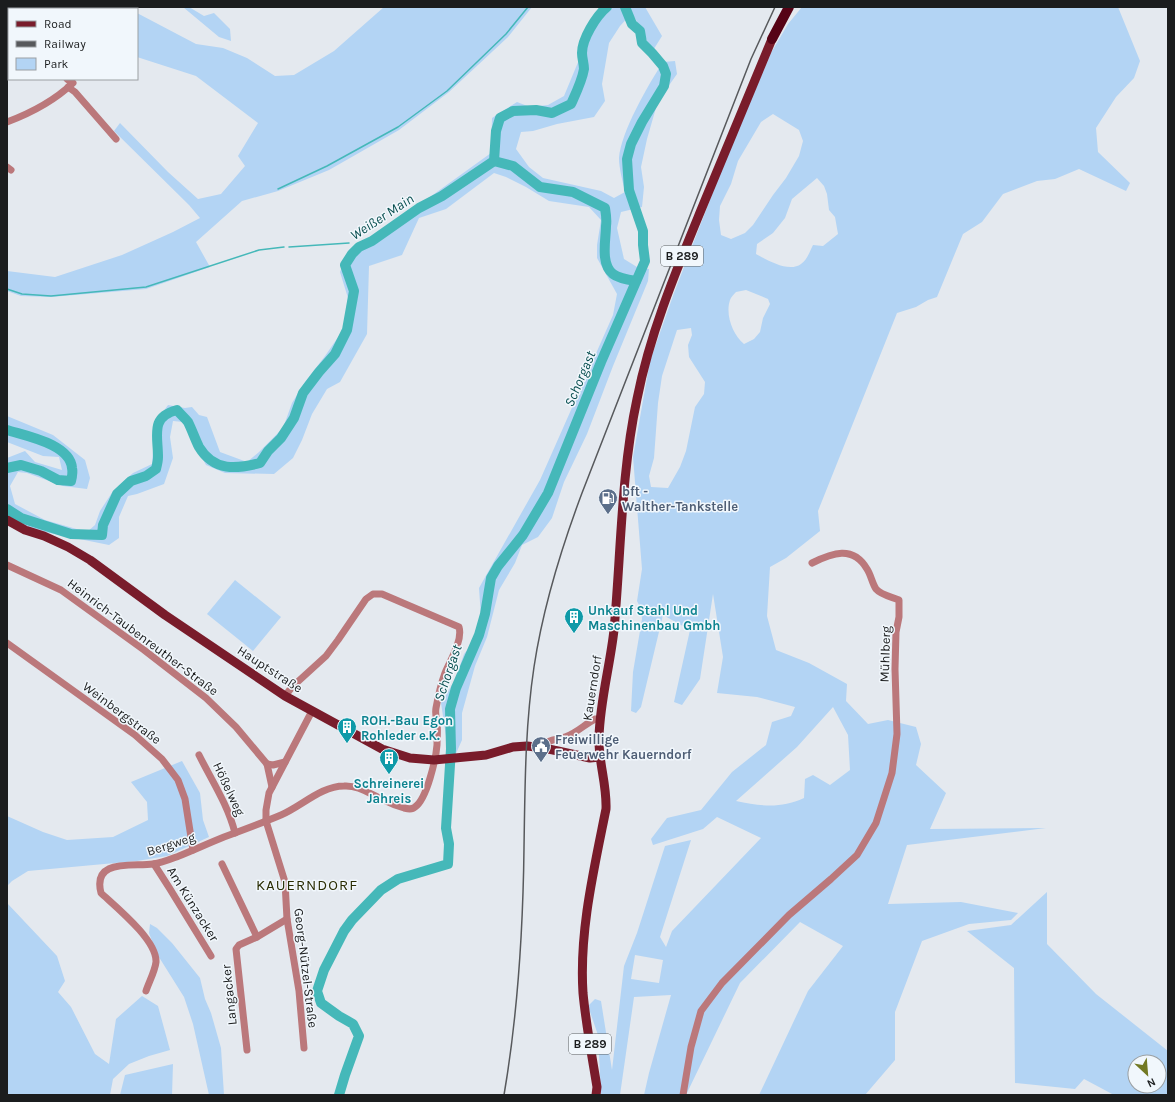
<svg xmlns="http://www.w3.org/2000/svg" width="1175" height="1102" font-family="Karla,sans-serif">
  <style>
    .green { fill: #b3d4f4; fill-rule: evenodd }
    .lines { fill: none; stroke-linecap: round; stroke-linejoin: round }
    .stream { stroke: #45b8b9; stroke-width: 1.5 }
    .river { stroke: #45b8b9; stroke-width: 10 }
    .minor { stroke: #bb787b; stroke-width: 7 }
    .major { stroke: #791c2b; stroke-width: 9 }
    .highway { stroke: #560316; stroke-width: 10 }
    .rail { stroke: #57595c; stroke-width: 1.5 }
    .labels { text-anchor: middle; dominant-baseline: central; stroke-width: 3; stroke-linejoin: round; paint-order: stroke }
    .shield { fill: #f1f7fc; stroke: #5b5e61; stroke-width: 1 }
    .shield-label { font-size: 12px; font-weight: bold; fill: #1b1d1e }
    .service-label { font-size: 13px; font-weight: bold; fill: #4e5e75; stroke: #f1f7fc; text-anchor: start }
    .culture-label { font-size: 13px; font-weight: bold; fill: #0d838f; stroke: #f1f7fc; text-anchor: start }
    .street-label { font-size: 13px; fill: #1b1d1e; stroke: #f1f7fc }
    .water-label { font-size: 14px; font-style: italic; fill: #084e4f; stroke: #f1f7fc }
    .quarter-label { font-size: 15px; letter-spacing: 1px; fill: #2a2d04; stroke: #f1f7fc }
  </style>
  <rect width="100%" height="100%" fill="#e4e9ef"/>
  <g class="green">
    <polygon points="183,7 189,7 204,16 214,13 230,29 231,41 219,37"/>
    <polygon points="384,7 532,7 508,37 449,92 399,130 329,170 278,191 242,201 196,242 210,267 146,289 51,297 21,296 7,291 7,271 55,277 122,255 173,232 200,218 189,205 114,131 120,123 168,172 198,199 221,194 245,166 238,156 258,123 196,76 137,57 137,13 196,44 223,48 247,58 275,76 294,75 334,51"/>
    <path d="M613 7H645L662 36 652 52 643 32 632 13 620 26 609 43 602 84 605 101 594 117 557 124 533 131 521 132 516 149 529 167 543 178 601 191 614 198 625 192C623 182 619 169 619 158 621 132 648 85 663 62L675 61 677 74 658 101 647 139 641 167 644 187 642 207 621 212 617 228 624 259 637 267 649 269 648 281 613 366 587 434 564 482 552 518 538 537 522 545 515 563 499 590 487 637 475 666 462 713V740L454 758H446L448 749 441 703 455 680 464 654 471 645 481 617 479 588 540 480 613 315 617 294 597 258V245L601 220 589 207 549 201 526 187 506 177 494 173 446 209 419 218 402 255 369 266 367 334 340 382 327 389 312 414 302 440 293 458 274 474 225 473 206 465 183 422 173 421 170 437 173 458 164 484 137 494 128 496 119 517V538L109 545 30 529 7 517V458L25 451 35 462 62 470 59 457 43 456 7 442V416L53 435 85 460 90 478 87 489 63 486 27 473 18 472 10 486 15 504 45 520 87 532 95 525 100 511 113 491 133 473 152 464 155 423 168 405 185 408 192 407 199 415 207 417 220 452 247 462 259 452 283 428 292 403 305 382 325 356 343 330 348 298 340 272 349 250 398 220 491 153 492 118 517 102 530 107 548 105 564 96 586 43 594 27Z"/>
    <path d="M802 7H1118L1140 61 1134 78 1116 97 1096 128 1098 152 1130 183 1126 191 1079 169 1055 179 1037 181 1003 194 982 222 963 234 937 297 928 300 916 307 897 313 818 511 820 531 786 558 770 567 767 616 776 650 809 663 847 684 846 701 868 724 888 720 916 727 921 744 916 765 946 793 930 829 1046 828 907 845 888 904 961 902 1018 913 1011 920 969 924 922 941 895 1012V1060L865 1095H759L808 991 843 946 800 922 740 983 686 1095H644L649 1073 671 995 634 997 620 1095H601L598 1035 588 1006 595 999 601 1001 612 1070 624 966 637 933 665 846 691 840 660 937 666 947 672 931 761 838 717 817 703 829 653 845 651 839 667 818 701 810 732 772 766 745 772 722 791 716 795 707 757 697 717 693 723 657 713 594 700 679 682 705 674 702 690 630 663 615 641 707 636 713 631 711 633 672 642 619 641 609 637 601 642 569 633 457 650 361 674 293 725 161 771 53 788 24ZM773 114 799 130 803 141 799 156 786 178 773 195 753 225 745 233 731 239 721 235 719 220 720 206 731 184 738 161 761 122ZM817 178 824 186 827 194 829 210 835 217 838 234 823 246 813 245C810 251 807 260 801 264 789 273 767 260 756 254L757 244 773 233 785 218 792 199ZM746 290 768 299 770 304 763 318 760 332 754 339 744 344C733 335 725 315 730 300 731 297 734 294 736 292ZM691 328 692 335 688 345 689 357 705 382 704 394 695 407 686 451 680 467 668 488 651 487 649 476 654 458 658 403 662 376 677 330ZM833 707 848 735 850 770 830 785 813 775 805 779 804 798C780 809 761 806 736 801L797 747ZM635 955 663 960 659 983 631 979Z"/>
    <polygon points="235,580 281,617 253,651 207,614"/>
    <polygon points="182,761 200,793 203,820 209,837 167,856 137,861 28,871 12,881 7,886 7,816 43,832 67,840 113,837 148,820 147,802 131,782"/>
    <path d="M1047 892V944L1096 994 1168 1051V1095H1114L1084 1079 1075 1089 1015 1083 1014 968 967 931 1011 925ZM1135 1062H1159V1086H1135Z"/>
    <polygon points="7,903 57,956 65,981 58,992 71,1007 95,1054 109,1064 116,1019 142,996 158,1006 170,1050 149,1056 129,1064 113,1079 110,1095 7,1095"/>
    <polygon points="150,924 157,928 172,943 200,978 205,999 211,1013 221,1048 224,1095 209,1095 193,1024 184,997 157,954 149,933"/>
    <polygon points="173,1064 172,1095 120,1095 125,1075"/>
  </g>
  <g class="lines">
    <g class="stream">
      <polyline points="278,189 327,166 398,127 447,91 506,34 528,7"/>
      <polyline points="289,247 349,243"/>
      <polyline points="7,289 22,294 51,296 146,287 259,250 284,247"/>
    </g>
    <g class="river">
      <path d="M494 161 513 166 540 187 573 192 605 208C606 214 607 220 606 226 606 239 600 264 613 274 618 278 629 280 636 281"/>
      <path d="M7 430C26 436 70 444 72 468 73 472 72 477 71 481L58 480 41 471 21 465 7 468"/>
      <path d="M7 509 21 518 71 534 102 535 103 525 117 494 131 481 146 476 156 469C157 465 158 461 158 457 158 435 150 417 177 410 180 414 185 418 188 422 192 430 195 439 199 447 214 472 237 469 260 463L268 451 281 438 294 418 303 393 319 372 335 354 347 330 354 291 345 265 352 254 359 247 372 241 419 208 442 196 494 161 496 131 500 118 513 111 536 110 552 113 571 104C576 93 582 81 584 69 584 64 582 58 582 53 582 39 596 16 607 7"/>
      <polyline points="339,1095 345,1075 359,1036 353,1024 339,1016 321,1003 317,991 324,970 344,931 352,920 381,890 398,879 448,864 449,844 446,828 451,749 450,709 456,688 479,635 485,614 491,578 498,566 523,535 548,493 601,362 645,261 643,245 643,231 629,190 627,159 631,144 642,122 664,86 666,74 663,66 652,53 642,43 640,31 632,24 625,7"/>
    </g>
    <g class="minor">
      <polyline points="7,32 9,35"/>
      <polyline points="68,87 75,92 116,139"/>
      <path d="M7 122C31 113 54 101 73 83L67 79"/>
      <polyline points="7,167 11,170"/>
      <polyline points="7,565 61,590 144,650 206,698 236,727 267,764 272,787"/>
      <polyline points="7,643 135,735 162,759 178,780 185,799 193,850"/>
      <path d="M544 748C549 737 556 741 565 737 577 733 585 724 595 719H600"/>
      <path d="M199 755C212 781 228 805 235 833"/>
      <polyline points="267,764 273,765 285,762"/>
      <polyline points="154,864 170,889 211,956"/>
      <polyline points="222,864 257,937"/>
      <path d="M146 991C149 982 155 971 156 962 157 940 116 907 101 893 92 858 133 867 153 864 162 863 171 859 179 856 194 850 209 843 224 837 243 830 262 823 281 815 302 806 321 786 344 786 359 785 371 795 384 800 390 803 397 806 404 808 408 809 412 810 415 807 427 799 436 758 437 745 437 738 438 730 437 723 436 718 435 713 436 708 438 697 441 684 445 673 450 661 463 640 459 627L382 594H373L366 599 338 640 326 656 292 687 285 696"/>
      <polyline points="304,1048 299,991 287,919 285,882 266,821 266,810 269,793 312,711"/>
      <polyline points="247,1050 236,949 239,945 257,937 287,919"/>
      <path d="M683 1095 691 1047 701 1011 722 983 789 915 831 879 857 855 876 823 892 773 897 734 895 669 896 632 899 617V600C892 597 881 595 876 589 872 583 871 575 867 569 853 545 832 553 812 563"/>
    </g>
    <g class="major">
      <polyline points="7,520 25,530 44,536 68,547 90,560 165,615 285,696 382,749 410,758 434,760 486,755 513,747 527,746 544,748 590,758 600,757"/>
      <path d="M596 1095 597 1087C592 1056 586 1025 583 993 579 932 594 869 606 809 607 784 598 761 599 737 600 701 610 666 614 630 621 554 621 473 637 399 650 333 676 271 701 210 725 153 748 96 772 39"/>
    </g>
    <polyline class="highway" points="772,39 789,7"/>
    <path class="rail" d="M504 1095C518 1013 523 931 524 848 525 787 525 727 534 667 543 607 561 549 582 493L751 59 775 7"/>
  </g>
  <defs>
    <symbol id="fuel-pin" viewBox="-11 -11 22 30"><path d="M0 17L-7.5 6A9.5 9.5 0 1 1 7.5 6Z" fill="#5c6f8a" stroke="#f1f7fc"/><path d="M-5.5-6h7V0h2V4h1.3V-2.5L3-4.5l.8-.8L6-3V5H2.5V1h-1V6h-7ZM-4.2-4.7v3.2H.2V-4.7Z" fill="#fff"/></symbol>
    <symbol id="building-pin" viewBox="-11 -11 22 30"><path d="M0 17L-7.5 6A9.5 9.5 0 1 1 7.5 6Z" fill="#0f9aa8" stroke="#f1f7fc"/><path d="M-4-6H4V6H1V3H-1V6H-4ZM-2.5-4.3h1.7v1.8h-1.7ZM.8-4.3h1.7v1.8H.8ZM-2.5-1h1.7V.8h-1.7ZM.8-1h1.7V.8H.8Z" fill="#fff"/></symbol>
    <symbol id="civic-pin" viewBox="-11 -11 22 30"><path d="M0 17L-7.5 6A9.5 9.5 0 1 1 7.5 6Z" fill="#5c6f8a" stroke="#f1f7fc"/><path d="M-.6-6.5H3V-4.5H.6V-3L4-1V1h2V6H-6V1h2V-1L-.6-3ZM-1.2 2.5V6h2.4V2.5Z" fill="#fff"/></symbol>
  </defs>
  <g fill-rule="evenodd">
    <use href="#fuel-pin" x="597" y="487" width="22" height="30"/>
    <use href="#building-pin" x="563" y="606" width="22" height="30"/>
    <use href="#building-pin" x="336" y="716" width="22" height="30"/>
    <use href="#civic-pin" x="530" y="735" width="22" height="30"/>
    <use href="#building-pin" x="378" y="747" width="22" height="30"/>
  </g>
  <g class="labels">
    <g class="shield">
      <rect x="661" y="246" width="42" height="20" rx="3"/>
      <rect x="569" y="1034" width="42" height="20" rx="3"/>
    </g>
    <g class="shield-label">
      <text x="682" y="256">B 289</text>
      <text x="590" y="1044">B 289</text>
    </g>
    <g class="service-label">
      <text x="622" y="491">bft -<tspan x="622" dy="15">Walther-Tankstelle</tspan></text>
      <text x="555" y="739">Freiwillige<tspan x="555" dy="15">Feuerwehr Kauerndorf</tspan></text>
    </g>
    <g class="culture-label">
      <text x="588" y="610">Unkauf Stahl Und<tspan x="588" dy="15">Maschinenbau Gmbh</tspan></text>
      <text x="361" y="720">ROH.-Bau Egon<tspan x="361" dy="15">Rohleder e.K.</tspan></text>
      <text x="389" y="783" text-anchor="middle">Schreinerei<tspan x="389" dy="15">Jahreis</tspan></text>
    </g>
    <g class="street-label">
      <text transform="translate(143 637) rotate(37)">Heinrich-Taubenreuther-Straße</text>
      <text transform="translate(885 654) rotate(-88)">Mühlberg</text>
      <text transform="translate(270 669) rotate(33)">Hauptstraße</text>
      <text transform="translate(592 688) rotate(-81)">Kauerndorf</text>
      <text transform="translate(122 713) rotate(37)">Weinbergstraße</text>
      <text transform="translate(229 789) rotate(65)">Hößelweg</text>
      <text transform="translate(171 844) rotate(-18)">Bergweg</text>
      <text transform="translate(193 904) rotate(58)">Am Künzacker</text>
      <text transform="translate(306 968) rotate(83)">Georg-Nützel-Straße</text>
      <text transform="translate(229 995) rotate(-96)">Langacker</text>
    </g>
    <g class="water-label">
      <text transform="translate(382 217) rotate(-33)">Weißer Main</text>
      <text transform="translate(580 379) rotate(-67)">Schorgast</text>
      <text transform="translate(448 673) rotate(-71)">Schorgast</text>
    </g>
    <g class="quarter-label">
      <text x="307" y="885">KAUERNDORF</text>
    </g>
  </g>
  <rect width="1175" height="1102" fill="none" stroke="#1b1d1e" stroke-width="16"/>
  <rect x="8" y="8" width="130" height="72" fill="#f1f7fc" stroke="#9ba0a3"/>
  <rect x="16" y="21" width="20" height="6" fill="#791c2b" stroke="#9ba0a3"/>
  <text x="44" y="28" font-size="12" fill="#1b1d1e">Road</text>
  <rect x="16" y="41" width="20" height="6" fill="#57595c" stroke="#9ba0a3"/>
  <text x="44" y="48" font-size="12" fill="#1b1d1e">Railway</text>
  <rect x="16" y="58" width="20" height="12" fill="#b3d4f4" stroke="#9ba0a3"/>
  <text x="44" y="68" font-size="12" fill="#1b1d1e">Park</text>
  <g transform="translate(1147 1074) rotate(154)"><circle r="19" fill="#f1f7fc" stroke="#9ba0a3"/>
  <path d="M0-3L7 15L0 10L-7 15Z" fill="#727923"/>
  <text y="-6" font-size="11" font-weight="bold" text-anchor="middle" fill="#1b1d1e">N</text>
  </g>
</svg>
